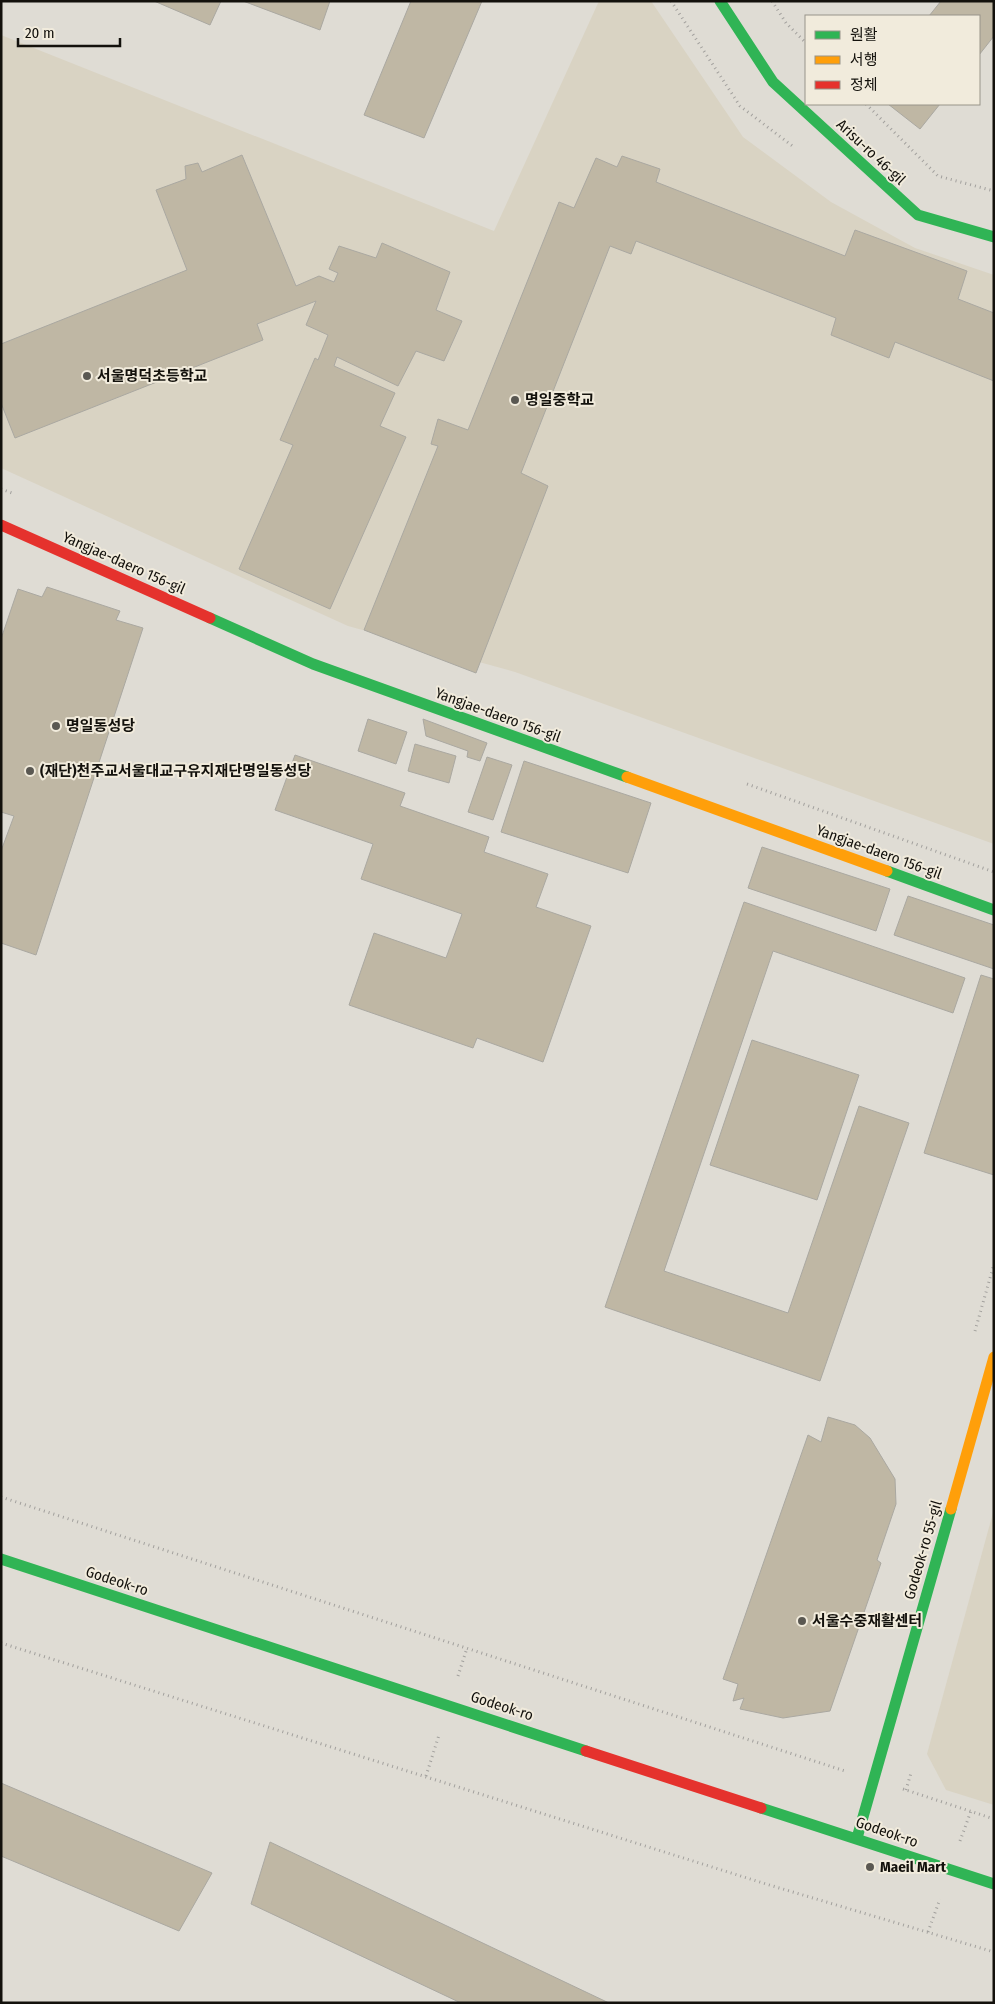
<svg xmlns="http://www.w3.org/2000/svg" width="995" height="2004" font-family="'Fira Sans Condensed','Noto Sans KR',sans-serif">
  <style>
    .built { fill: #d9d3c3 }
    .building { fill: #bfb7a4; stroke: #aaa8a1 }
    .lines { fill: none; stroke-linecap: round; stroke-linejoin: round }
    .path { stroke: #a2a09d; stroke-width: 3; stroke-dasharray: 1 4; stroke-linecap: butt }
    .fast { stroke: #30b455; stroke-width: 11 }
    .slow { stroke: #ff9f0a; stroke-width: 11 }
    .jam { stroke: #e5322d; stroke-width: 11 }
    .poi-dot { fill: #5a5852; stroke: #f1ebdc; stroke-width: 2 }
    .labels { text-anchor: middle; dominant-baseline: central; stroke-width: 4; stroke-linejoin: round; paint-order: stroke }
    .street-label { font-size: 15px; fill: #13110c; stroke: #f1ebdc }
    .poi-label { font-size: 15px; font-weight: bold; fill: #13110c; stroke: #f1ebdc; text-anchor: start }
  </style>
  <rect width="100%" height="100%" fill="#dfdcd4"/>
  <g class="built">
    <polygon points="599,1 651,1 743,137 831,202 915,248 994,275 994,844 515,672 348,626 1,468 1,35 494,231"/>
    <polygon points="994,1509 994,1805 946,1790 927,1754"/>
  </g>
  <g class="building">
    <polygon points="154,1 221,1 210,25"/>
    <polygon points="243,1 330,1 320,30"/>
    <polygon points="411,1 482,1 424,138 364,115"/>
    <polygon points="941,1 994,1 994,36 979,55 979,16 929,16"/>
    <polygon points="888,104 940,104 920,129"/>
    <polygon points="242,155 296,286 319,276 334,282 338,273 329,269 339,246 376,258 382,243 450,272 436,310 462,321 444,361 416,351 398,386 337,357 334,366 395,393 380,426 406,437 330,609 239,569 293,445 280,440 315,358 318,360 328,335 306,325 316,301 257,324 263,340 15,438 1,403 1,344 187,270 156,190 186,179 185,166 198,163 202,172"/>
    <polygon points="622,156 660,169 656,182 845,256 855,230 967,271 958,299 994,313 994,381 895,342 889,358 831,335 836,318 636,241 631,254 610,246 521,473 548,486 476,673 364,630 438,446 431,444 438,419 468,430 559,202 574,208 596,158 617,167"/>
    <polygon points="47,587 120,611 116,620 143,628 36,955 1,943 1,851 14,816 1,812 1,639 18,589 42,597"/>
    <polygon points="368,719 407,732 396,764 358,751"/>
    <polygon points="423,719 487,743 480,761 467,757 468,751 426,736"/>
    <polygon points="415,744 456,756 449,783 408,771"/>
    <polygon points="295,755 405,793 400,806 489,837 484,852 548,874 536,907 591,926 543,1062 477,1038 473,1048 349,1005 374,933 446,958 462,914 361,879 373,844 275,810"/>
    <polygon points="487,757 512,765 493,820 468,812"/>
    <polygon points="524,761 651,803 628,873 501,832"/>
    <polygon points="762,847 890,889 876,931 748,888"/>
    <polygon points="908,896 994,925 994,969 894,935"/>
    <polygon points="744,902 965,978 953,1013 773,951 664,1271 788,1313 859,1106 909,1123 820,1381 605,1307"/>
    <polygon points="981,975 994,979 994,1175 924,1153"/>
    <polygon points="752,1040 859,1075 817,1200 710,1165"/>
    <polygon points="828,1417 855,1425 870,1438 895,1479 896,1504 877,1560 881,1563 830,1711 783,1718 740,1709 744,1698 733,1701 738,1684 723,1679 808,1435 821,1442"/>
    <polygon points="1,1783 212,1873 179,1931 1,1856"/>
    <polygon points="270,1842 609,2003 461,2003 251,1904"/>
  </g>
  <g class="lines">
    <g class="path">
      <polyline points="671,1 740,106 795,148"/>
      <polyline points="772,1 786,23 806,43"/>
      <polyline points="866,104 938,176 994,191"/>
      <polyline points="1,489 12,493"/>
      <polyline points="747,784 994,872"/>
      <polyline points="975,1331 994,1264"/>
      <polyline points="1,1497 845,1771"/>
      <polyline points="1,1643 766,1884 994,1952"/>
      <polyline points="458,1676 467,1648"/>
      <polyline points="426,1776 439,1735"/>
      <polyline points="903,1789 994,1819"/>
      <polyline points="906,1790 911,1773"/>
      <polyline points="960,1841 971,1811"/>
      <polyline points="928,1932 940,1899"/>
    </g>
    <g class="fast">
      <polyline points="720,1 773,82 918,215 994,237"/>
      <polyline points="210,618 313,664 627,777"/>
      <polyline points="887,871 994,910"/>
      <polyline points="1,1559 586,1751"/>
      <polyline points="761,1808 994,1884"/>
      <polyline points="857,1838 951,1509"/>
    </g>
    <g class="slow">
      <polyline points="627,777 887,871"/>
      <polyline points="951,1509 994,1357"/>
    </g>
    <g class="jam">
      <polyline points="1,525 210,618"/>
      <polyline points="586,1751 761,1808"/>
    </g>
  </g>
  <g class="poi-dot">
    <circle cx="87" cy="376" r="5"/>
    <circle cx="515" cy="400" r="5"/>
    <circle cx="56" cy="726" r="5"/>
    <circle cx="30" cy="771" r="5"/>
    <circle cx="802" cy="1621" r="5"/>
    <circle cx="870" cy="1867" r="5"/>
  </g>
  <g class="labels">
    <g class="street-label">
      <text transform="translate(871 152) rotate(43)">Arisu-ro 46-gil</text>
      <text transform="translate(124 563) rotate(24)">Yangjae-daero 156-gil</text>
      <text transform="translate(498 715) rotate(20)">Yangjae-daero 156-gil</text>
      <text transform="translate(879 852) rotate(20)">Yangjae-daero 156-gil</text>
      <text transform="translate(923 1550) rotate(-74)">Godeok-ro 55-gil</text>
      <text transform="translate(117 1581) rotate(18)">Godeok-ro</text>
      <text transform="translate(502 1706) rotate(18)">Godeok-ro</text>
      <text transform="translate(887 1832) rotate(19)">Godeok-ro</text>
    </g>
    <g class="poi-label">
      <text x="97" y="376">서울명덕초등학교</text>
      <text x="525" y="400">명일중학교</text>
      <text x="66" y="726">명일동성당</text>
      <text x="40" y="771">(재단)천주교서울대교구유지재단명일동성당</text>
      <text x="812" y="1621">서울수중재활센터</text>
      <text x="880" y="1867">Maeil Mart</text>
    </g>
  </g>
  <rect width="995" height="2004" fill="none" stroke="#13110c" stroke-width="5"/>
  <rect x="805" y="15" width="175" height="90" fill="#f1ebdc" stroke="#989489"/>
  <rect x="815" y="31" width="25" height="8" fill="#30b455" stroke="#989489"/>
  <text x="850" y="40" font-size="15" fill="#13110c">원활</text>
  <rect x="815" y="56" width="25" height="8" fill="#ff9f0a" stroke="#989489"/>
  <text x="850" y="65" font-size="15" fill="#13110c">서행</text>
  <rect x="815" y="81" width="25" height="8" fill="#e5322d" stroke="#989489"/>
  <text x="850" y="90" font-size="15" fill="#13110c">정체</text>
  <path d="M18 38v8h102v-8" fill="none" stroke="#13110c" stroke-width="2.5"/>
  <text x="25" y="38" font-size="15" fill="#13110c" stroke="#f1ebdc" stroke-width="4" paint-order="stroke">20 m</text>
</svg>
